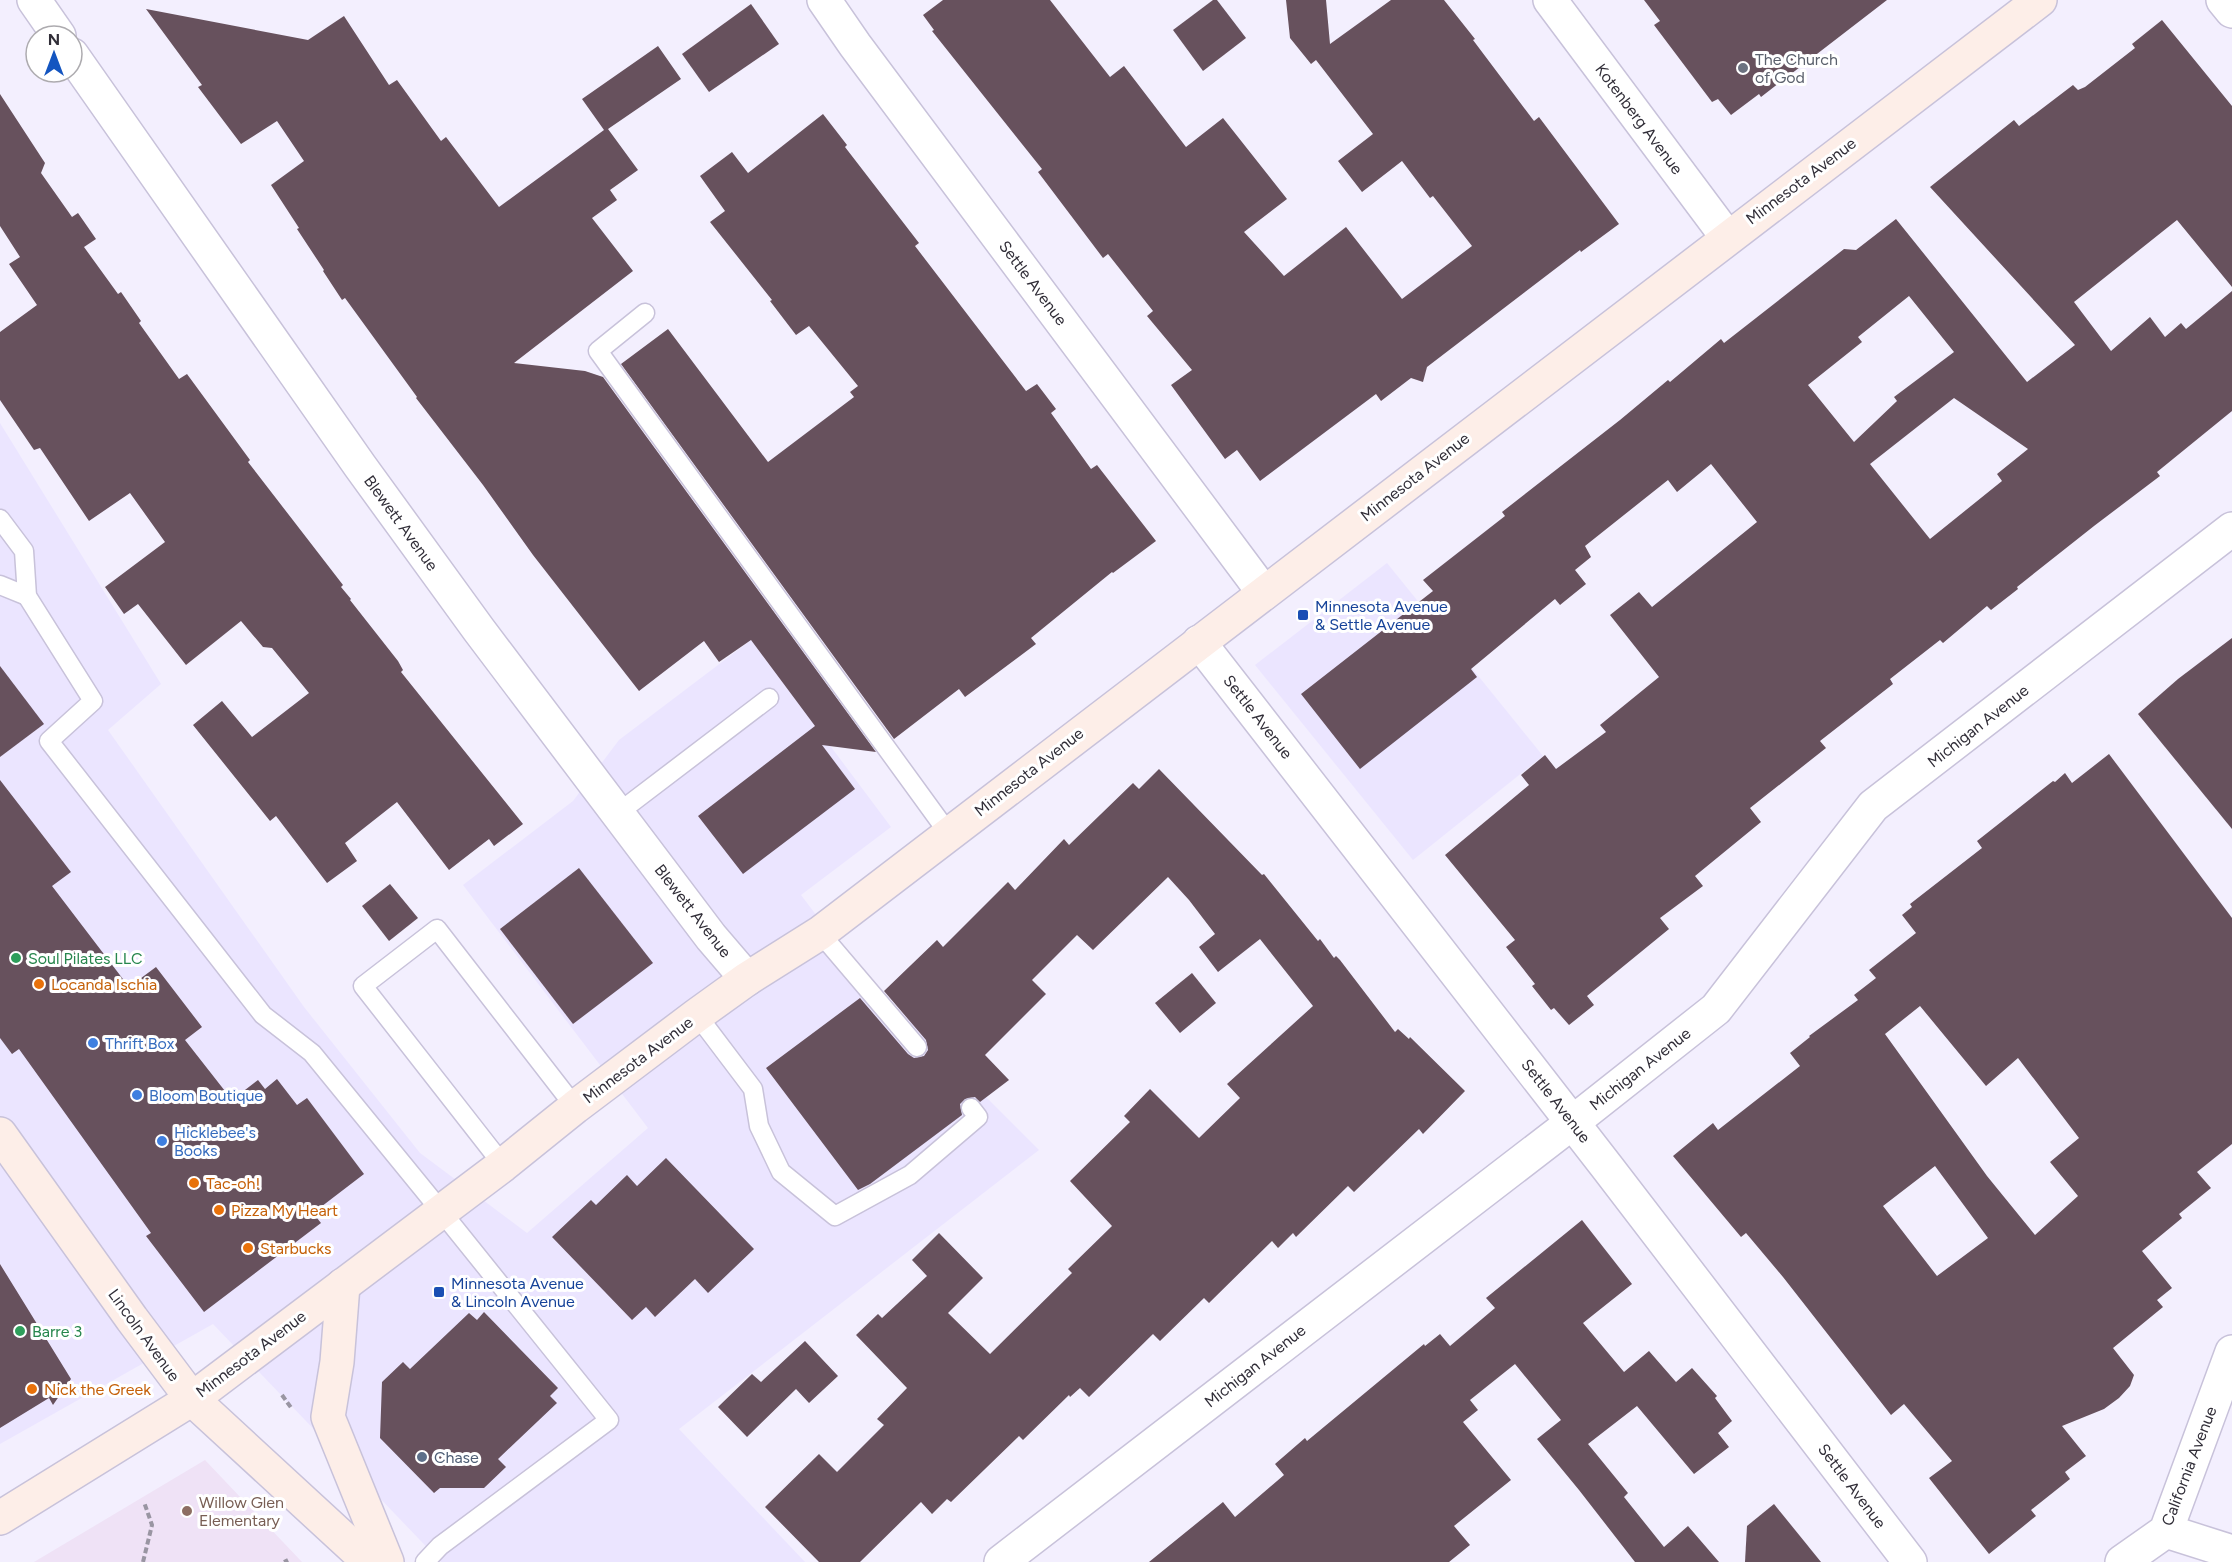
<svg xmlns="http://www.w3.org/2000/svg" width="2232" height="1562" font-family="Figtree,sans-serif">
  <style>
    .built { fill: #ebe5ff }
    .education { fill: #efe2f6 }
    .building { fill: #67515d; fill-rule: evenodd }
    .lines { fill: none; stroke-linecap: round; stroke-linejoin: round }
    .service-casing { stroke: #c8c2da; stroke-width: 21 }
    .minor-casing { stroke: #c8c2da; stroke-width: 36 }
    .secondary-casing { stroke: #c8c2da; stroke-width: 36 }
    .path { stroke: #9995a2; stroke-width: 4; stroke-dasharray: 6 3; stroke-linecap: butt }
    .service { stroke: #fff; stroke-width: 18 }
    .minor { stroke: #fff; stroke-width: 33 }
    .secondary { stroke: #fdeee8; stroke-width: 33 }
    .worship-dot { fill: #6b7280; stroke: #fff; stroke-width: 2 }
    .transit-dot { fill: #1a4fb4; stroke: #fff; stroke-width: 2 }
    .leisure-dot { fill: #2e9e5b; stroke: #fff; stroke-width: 2 }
    .food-dot { fill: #e8710a; stroke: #fff; stroke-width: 2 }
    .shop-dot { fill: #3f7fe0; stroke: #fff; stroke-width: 2 }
    .service-dot { fill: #5c6f8a; stroke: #fff; stroke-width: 2 }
    .education-dot { fill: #8d6e63; stroke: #fff; stroke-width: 2 }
    .labels { text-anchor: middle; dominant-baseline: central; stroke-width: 6; stroke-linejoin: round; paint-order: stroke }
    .worship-label { font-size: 16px; fill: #5b616d; stroke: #fff; text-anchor: start }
    .street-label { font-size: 16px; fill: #312e38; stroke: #fff }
    .transit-label { font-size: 16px; fill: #164399; stroke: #fff; text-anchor: start }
    .leisure-label { font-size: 16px; fill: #27864d; stroke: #fff; text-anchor: start }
    .food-label { font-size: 16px; fill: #c56008; stroke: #fff; text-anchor: start }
    .shop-label { font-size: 16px; fill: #366cbe; stroke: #fff; text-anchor: start }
    .service-label { font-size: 16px; fill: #4e5e75; stroke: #fff; text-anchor: start }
    .education-label { font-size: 16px; fill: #785e54; stroke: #fff; text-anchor: start }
  </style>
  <rect width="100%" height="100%" fill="#f3effe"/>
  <g class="built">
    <polygon points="0,423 161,684 108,730 304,1007 420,1153 527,1233 648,1128 463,885 573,801 619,740 751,640 891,827 801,895 854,965 1039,1150 679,1429 805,1562 441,1562 213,1324 0,1444"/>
    <polygon points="1387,563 1543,756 1413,860 1255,665"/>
  </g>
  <polygon class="education" points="205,1460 302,1562 34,1562"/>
  <g class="building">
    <polygon points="943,0 1050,0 1110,77 1124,66 1186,147 1223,118 1287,199 1244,232 1284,276 1346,227 1402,299 1472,246 1433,196 1430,198 1402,161 1362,192 1338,161 1373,134 1316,60 1311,64 1290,38 1286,0 1326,0 1330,44 1391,0 1444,0 1475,39 1473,40 1534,121 1539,117 1619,224 1581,252 1580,250 1427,367 1423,382 1411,378 1381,401 1376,394 1260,481 1237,450 1225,459 1171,385 1192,370 1147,316 1153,311 1108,254 1103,258 1038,172 1042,169 932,31 934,30 923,15"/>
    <polygon points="1213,0 1217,0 1246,38 1203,71 1173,30"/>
    <polygon points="1644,0 1887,0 1761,97 1759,94 1731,115 1718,99 1712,102 1654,25 1660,21"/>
    <polygon points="751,4 779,44 709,92 682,54"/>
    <polygon points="146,9 308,40 344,16 389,85 397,80 441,141 446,137 499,207 604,130 582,99 658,46 681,79 608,129 638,170 610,190 617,200 592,218 633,271 514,363 585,371 603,377 876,752 822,745 855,789 743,874 698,816 815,726 751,640 719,662 704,641 639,691 533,555 483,485 416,398 417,397 345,298 342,300 323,271 324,270 297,229 299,228 271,185 304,161 277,121 241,144 198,87 202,85"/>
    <path d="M2162 20 2232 106V287L2177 220 2074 302 2111 351 2150 317 2165 337 2181 323 2186 329 2232 291V411L2157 472 2160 476 2094 526 2017 587 2018 589 1991 610 1987 606 1943 643 1940 640 1890 679 1893 684 1820 741 1826 748 1750 808 1761 822 1695 876 1703 886 1660 918 1669 929 1587 996 1594 1005 1569 1025 1554 1008 1551 1010 1532 986 1535 984 1506 947 1515 940 1445 855 1529 785 1521 775 1545 755 1556 769 1606 732 1600 725 1659 677 1610 615 1639 592 1652 607 1757 522 1711 464 1677 492 1668 480 1585 546 1591 557 1575 570 1586 584 1560 605 1555 599 1471 669 1477 677 1360 769 1301 694 1433 591 1423 580 1505 516 1502 512 1620 420 1668 380 1670 382 1721 339 1724 343 1844 249 1856 250 1896 219 2027 382 2075 345 1930 187 2014 120 2019 126 2073 85 2078 90 2085 87 2135 48 2132 44ZM1909 296 1954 352 1894 397 1897 401 1854 442 1808 385 1862 342 1858 337ZM1954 398 2028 449 1997 474 2002 481 1930 539 1870 464Z"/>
    <polygon points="0,94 45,163 41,173 72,217 78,213 96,239 84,247 118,294 121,292 141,321 139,323 179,379 187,374 250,460 248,462 343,585 341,587 351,599 350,600 398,661 403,670 401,672 523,824 494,846 489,839 449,870 397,802 345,843 357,861 327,883 276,816 270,821 193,725 222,701 252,737 309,693 272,648 263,647 241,621 186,665 138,604 124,614 105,587 165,542 130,493 89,521 40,448 34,450 0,400 0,332 37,305 9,264 20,257 0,226"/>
    <polygon points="823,114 847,145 845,147 919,243 915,246 1026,391 1037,384 1056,409 1051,413 1091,469 1097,465 1156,541 1113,573 1112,572 1031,638 1036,644 965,697 959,689 894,739 621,364 668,329 768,462 854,397 850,392 858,386 809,326 796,335 770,301 772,300 710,222 725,211 700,176 732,152 748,173"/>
    <polygon points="2232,638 2232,829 2138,714 2178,679"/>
    <polygon points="0,666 44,724 0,757"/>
    <path d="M2109 754 2232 918V1144L2197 1172 2211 1188 2179 1214 2182 1218 2142 1251 2172 1288 2157 1300 2163 1307 2113 1348 2134 1375 2130 1386 2119 1398 2104 1409 2062 1426 2086 1456 2065 1472 2070 1479 2031 1510 2036 1516 1989 1554 1929 1478 1952 1461 1904 1404 1891 1415 1783 1277 1746 1233 1741 1237 1673 1156 1713 1123 1718 1130 1800 1066 1790 1053 1810 1037 1809 1036 1858 1000 1854 995 1876 978 1869 970 1916 933 1902 915 1912 907 1910 904 1982 848 1977 841 2053 781 2055 782 2065 773 2072 783ZM1920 1006 1986 1086 2018 1058 2079 1138 2050 1162 2078 1196 2035 1235 1987 1176 1885 1034ZM1935 1166 1988 1238 1937 1276 1883 1206Z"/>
    <polygon points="1159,769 1262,875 1264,874 1318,941 1320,939 1334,958 1336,956 1340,960 1395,1032 1398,1029 1409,1039 1410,1037 1465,1091 1423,1134 1419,1129 1354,1192 1348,1186 1296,1237 1293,1233 1278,1248 1272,1241 1209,1303 1204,1298 1160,1341 1153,1334 1089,1397 1080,1388 1070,1397 1069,1395 1023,1440 1019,1436 951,1502 947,1499 932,1514 921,1502 860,1562 819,1562 765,1507 819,1454 837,1472 884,1425 877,1419 907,1388 856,1335 878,1314 882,1318 927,1276 912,1260 939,1233 983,1278 948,1313 990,1354 1072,1273 1068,1269 1112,1226 1070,1181 1130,1122 1124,1116 1150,1089 1199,1138 1240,1098 1227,1084 1313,1006 1260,939 1218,972 1199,947 1215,934 1189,900 1168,877 1093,950 1077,935 1032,980 1046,994 985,1055 1009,1080 980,1102 975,1097 965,1099 960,1104 962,1115 870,1184 858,1190 766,1068 860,998 908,1054 914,1058 924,1056 928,1050 926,1040 884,991 937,940 943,947 1008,882 1015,890 1064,839 1069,845 1133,783 1139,789"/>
    <polygon points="0,780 71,872 52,886 129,987 156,967 202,1027 185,1040 232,1100 258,1080 265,1089 277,1079 297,1105 307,1098 364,1174 313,1213 321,1223 204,1312 146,1236 151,1233 19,1049 12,1054 0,1038"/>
    <polygon points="579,868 653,963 573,1024 500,929"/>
    <polygon points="390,884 418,918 389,941 362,906"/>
    <polygon points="1192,973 1216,1003 1180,1033 1155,1003"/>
    <polygon points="666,1158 754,1249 708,1293 695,1279 655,1317 646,1307 632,1320 552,1237 591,1200 596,1205 627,1175 637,1186"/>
    <polygon points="1582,1220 1632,1284 1583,1323 1624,1372 1649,1351 1676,1382 1692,1368 1717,1396 1715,1398 1732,1421 1718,1433 1729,1447 1694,1474 1637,1406 1588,1444 1628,1493 1624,1497 1664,1547 1688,1526 1719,1562 1635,1562 1579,1490 1537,1439 1561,1420 1515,1364 1470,1400 1478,1410 1463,1422 1511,1480 1454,1526 1470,1545 1449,1562 1149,1562 1223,1502 1235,1517 1284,1475 1275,1464 1305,1438 1307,1441 1424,1344 1425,1346 1440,1334 1450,1346 1495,1308 1486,1298"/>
    <polygon points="0,1264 71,1379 53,1405 49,1398 0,1428"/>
    <polygon points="484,1312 558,1388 550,1396 557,1403 498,1459 506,1467 484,1488 440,1488 434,1493 380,1438 382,1382 403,1362 410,1369 469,1313 477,1320"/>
    <polygon points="805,1341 838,1376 809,1403 796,1389 747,1437 718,1407 752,1374 761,1382"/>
    <polygon points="1774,1504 1821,1562 1745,1562 1747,1526"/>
  </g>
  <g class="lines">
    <defs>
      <g id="service">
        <polyline points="645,313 598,351 949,834"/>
        <polyline points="0,519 24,551 27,596 93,701 49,741 263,1015 312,1053 441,1211 609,1420 440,1546 425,1562"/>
        <polyline points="0,585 27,596"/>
        <polyline points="618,813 769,698"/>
        <polyline points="820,933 917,1047"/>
        <polyline points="697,1015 753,1089 759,1126 781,1172 835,1216 910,1175 978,1117 971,1108"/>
        <polyline points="503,1165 363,986 437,929 575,1107"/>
      </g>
      <g id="minor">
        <polyline points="34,0 59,36"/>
        <polyline points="824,0 855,45 1264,593"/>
        <polyline points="1550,0 1727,237"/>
        <polyline points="2223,0 2232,11"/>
        <polyline points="72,55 360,466 479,630 711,937 747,979"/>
        <polyline points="1199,642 1607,1167 1910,1562"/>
        <polyline points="2166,1531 2232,1552"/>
        <polyline points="1001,1562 1573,1122 1716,1009 1873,806 2232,529"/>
        <polyline points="2122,1562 2166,1531 2232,1352"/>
      </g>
      <g id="secondary">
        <polyline points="0,1134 132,1319 192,1399 369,1562"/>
        <polyline points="343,1285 337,1362 328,1417 387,1562"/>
        <polyline points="0,1518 192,1399 503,1165 575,1107 697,1015 747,979 820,933 2040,0"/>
      </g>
    </defs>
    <use href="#service" class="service-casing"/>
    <use href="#minor" class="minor-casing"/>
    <use href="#secondary" class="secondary-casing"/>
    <g class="path">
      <polyline points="282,1395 292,1409"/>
      <polyline points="143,1562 152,1525 144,1502"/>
      <polyline points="284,1562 288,1560"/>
    </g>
    <use href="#service" class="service"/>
    <use href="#minor" class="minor"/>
    <use href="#secondary" class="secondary"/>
  </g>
  <circle class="worship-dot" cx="1743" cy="68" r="6"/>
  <g class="transit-dot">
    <rect x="1297" y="609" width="12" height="12" rx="3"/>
    <rect x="433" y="1286" width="12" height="12" rx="3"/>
  </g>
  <g class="leisure-dot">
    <circle cx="16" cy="958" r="6"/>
    <circle cx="20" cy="1331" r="6"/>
  </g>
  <g class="food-dot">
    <circle cx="39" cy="984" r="6"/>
    <circle cx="194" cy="1183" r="6"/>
    <circle cx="219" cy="1210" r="6"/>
    <circle cx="248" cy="1248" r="6"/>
    <circle cx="32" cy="1389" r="6"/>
  </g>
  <g class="shop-dot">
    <circle cx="93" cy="1043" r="6"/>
    <circle cx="137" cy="1095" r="6"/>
    <circle cx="162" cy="1141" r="6"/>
  </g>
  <circle class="service-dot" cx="422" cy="1457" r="6"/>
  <circle class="education-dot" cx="187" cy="1511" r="6"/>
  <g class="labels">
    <g class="worship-label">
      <text x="1755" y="59">The Church<tspan x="1755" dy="18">of God</tspan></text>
    </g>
    <g class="street-label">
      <text transform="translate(1639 119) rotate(53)">Kotenberg Avenue</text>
      <text transform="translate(1801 181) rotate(-37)">Minnesota Avenue</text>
      <text transform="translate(1033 283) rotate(53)">Settle Avenue</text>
      <text transform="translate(1415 477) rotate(-38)">Minnesota Avenue</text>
      <text transform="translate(401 523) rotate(54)">Blewett Avenue</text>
      <text transform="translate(1258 717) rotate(52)">Settle Avenue</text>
      <text transform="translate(1978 726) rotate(-38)">Michigan Avenue</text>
      <text transform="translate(1029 772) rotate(-38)">Minnesota Avenue</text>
      <text transform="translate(693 911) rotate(52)">Blewett Avenue</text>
      <text transform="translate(638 1060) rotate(-37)">Minnesota Avenue</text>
      <text transform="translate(1640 1069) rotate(-38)">Michigan Avenue</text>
      <text transform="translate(1556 1101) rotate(52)">Settle Avenue</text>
      <text transform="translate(144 1335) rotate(54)">Lincoln Avenue</text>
      <text transform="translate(251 1354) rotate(-37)">Minnesota Avenue</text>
      <text transform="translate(1255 1366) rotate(-38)">Michigan Avenue</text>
      <text transform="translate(2189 1466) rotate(-69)">California Avenue</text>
      <text transform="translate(1852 1486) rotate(53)">Settle Avenue</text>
    </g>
    <g class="transit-label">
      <text x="1315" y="606">Minnesota Avenue<tspan x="1315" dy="18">&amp; Settle Avenue</tspan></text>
      <text x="451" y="1283">Minnesota Avenue<tspan x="451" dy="18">&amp; Lincoln Avenue</tspan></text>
    </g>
    <g class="leisure-label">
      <text x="28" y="958">Soul Pilates LLC</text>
      <text x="32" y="1331">Barre 3</text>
    </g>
    <g class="food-label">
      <text x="51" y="984">Locanda Ischia</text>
      <text x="206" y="1183">Tac-oh!</text>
      <text x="231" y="1210">Pizza My Heart</text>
      <text x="260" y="1248">Starbucks</text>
      <text x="44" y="1389">Nick the Greek</text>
    </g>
    <g class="shop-label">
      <text x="105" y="1043">Thrift Box</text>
      <text x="149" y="1095">Bloom Boutique</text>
      <text x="174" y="1132">Hicklebee's<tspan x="174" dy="18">Books</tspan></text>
    </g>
    <g class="service-label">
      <text x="434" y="1457">Chase</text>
    </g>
    <g class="education-label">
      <text x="199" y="1502">Willow Glen<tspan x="199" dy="18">Elementary</tspan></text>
    </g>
  </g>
  <g transform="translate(54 54)"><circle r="28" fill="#ffffff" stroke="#adabaf" stroke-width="1.5"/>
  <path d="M0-4.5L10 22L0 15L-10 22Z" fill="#1455c0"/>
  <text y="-9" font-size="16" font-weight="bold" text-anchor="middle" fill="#312e38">N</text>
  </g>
</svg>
